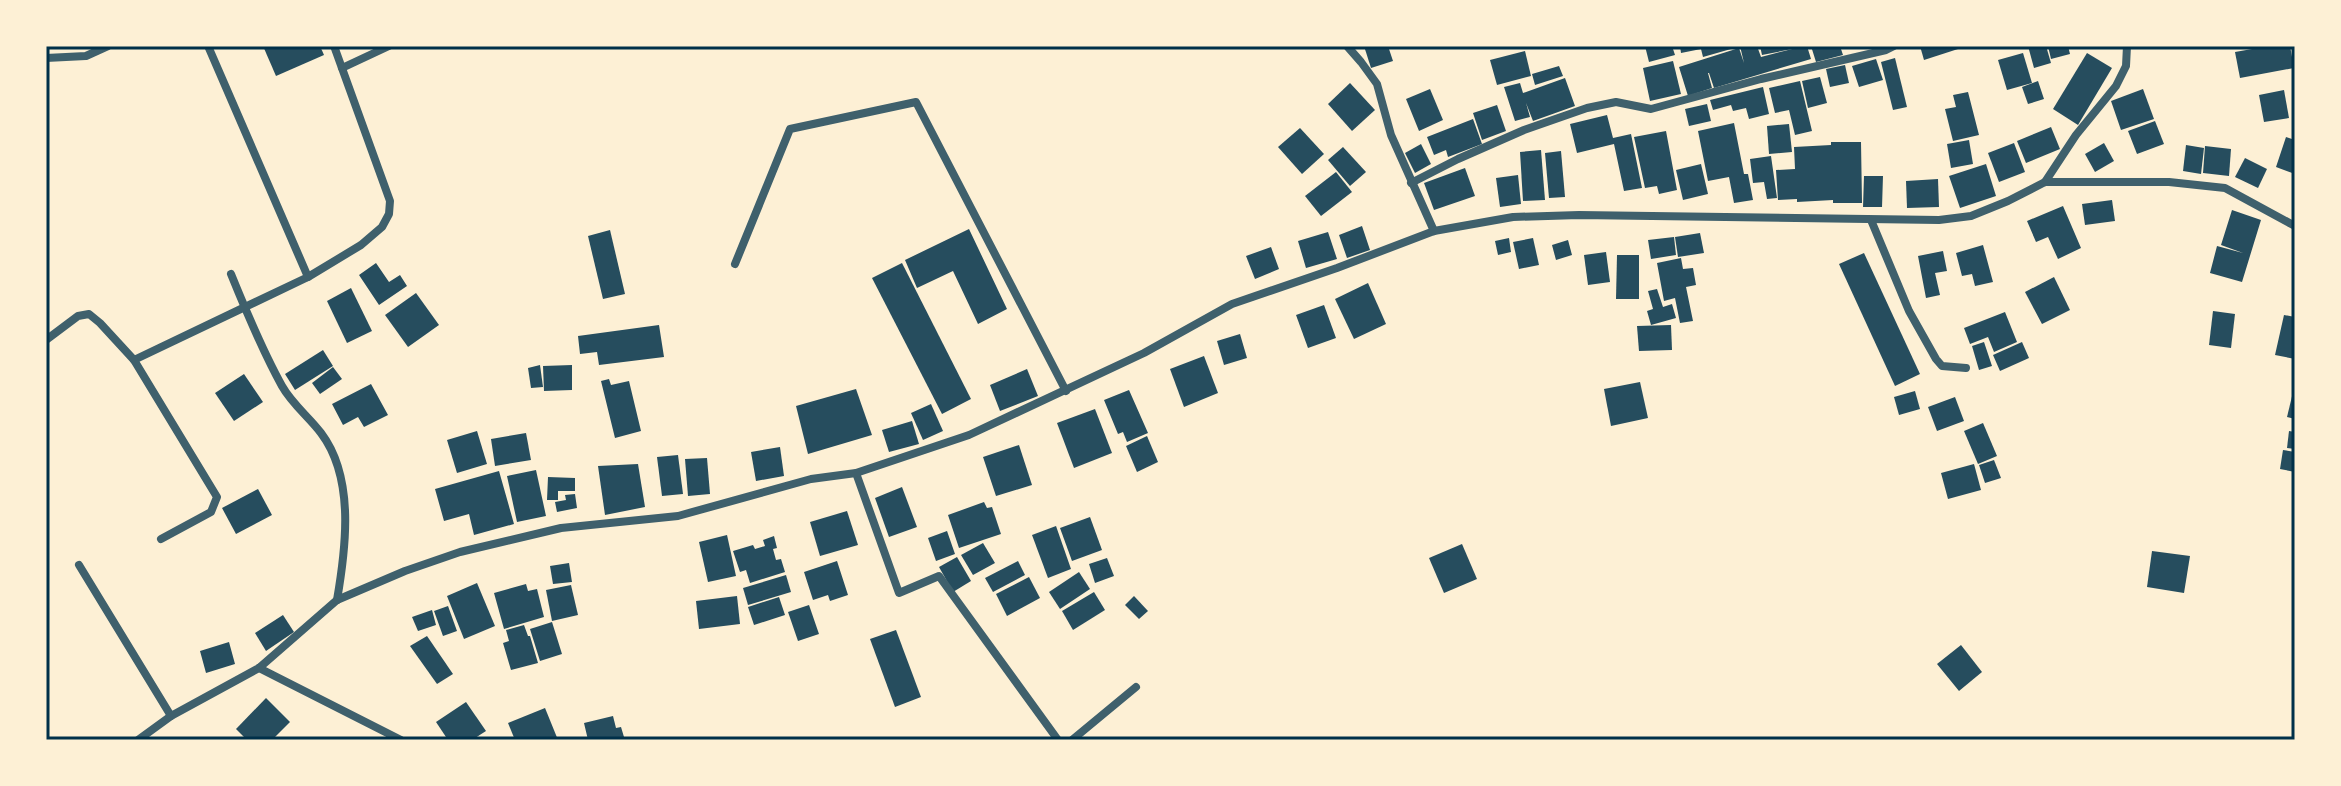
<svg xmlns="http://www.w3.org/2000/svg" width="2341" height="786" font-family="Signika,sans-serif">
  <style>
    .building { fill: #264d5e }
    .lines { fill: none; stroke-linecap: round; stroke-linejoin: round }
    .minor { stroke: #3f606c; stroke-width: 8 }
    .neatline { fill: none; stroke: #003049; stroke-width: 3 }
  </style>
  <rect width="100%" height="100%" fill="#fdf0d5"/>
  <g class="building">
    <polygon points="263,46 320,46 324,55 276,76"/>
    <polygon points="1364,46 1388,46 1393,61 1371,68"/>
    <polygon points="1645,46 1672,46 1675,55 1649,62"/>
    <polygon points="1680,46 1738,46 1738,47 1703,57 1701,49 1681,53"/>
    <polygon points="1740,46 1757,46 1761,57 1792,49 1762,55 1760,46 1807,46 1811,59 1714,88 1709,73 1708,73 1712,88 1688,96 1679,67 1739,48 1744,63"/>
    <polygon points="1811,46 1840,46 1843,55 1816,62"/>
    <polygon points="1920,46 1956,46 1958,49 1924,60"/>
    <polygon points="2028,46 2046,46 2051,63 2034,68"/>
    <polygon points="2048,46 2068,46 2070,54 2051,59"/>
    <polygon points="2269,46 2290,46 2294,68 2240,78 2235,52"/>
    <polygon points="1525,51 1531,76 1497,85 1490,60"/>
    <polygon points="2023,53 2032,83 2007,90 1998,60"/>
    <polygon points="2087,53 2112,68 2078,125 2053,109"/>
    <polygon points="1895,58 1907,107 1893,110 1881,62"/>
    <polygon points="1876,59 1883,80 1859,87 1852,66"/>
    <polygon points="1673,61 1681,94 1650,101 1643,68"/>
    <polygon points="1845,65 1849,83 1830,87 1826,69"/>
    <polygon points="1559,66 1563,76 1535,85 1532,74"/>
    <polygon points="1820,77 1827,103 1808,108 1802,81"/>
    <polygon points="1565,78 1575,106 1533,121 1526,103 1530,117 1515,121 1504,87 1520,83 1523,93"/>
    <polygon points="1800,81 1812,131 1795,135 1789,110 1775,113 1769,88"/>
    <polygon points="2038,81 2044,99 2028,104 2022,87"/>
    <polygon points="1350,83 1375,110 1352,131 1328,104"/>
    <polygon points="1763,87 1769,114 1749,119 1746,108 1733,111 1731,105 1713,110 1710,100"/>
    <polygon points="1430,89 1443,120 1419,131 1406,99"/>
    <polygon points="2143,89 2154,119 2121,130 2111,101"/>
    <polygon points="2284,90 2289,118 2264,122 2259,95"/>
    <polygon points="1968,92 1979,135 1953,141 1945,109 1956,107 1953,95"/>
    <polygon points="1707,104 1711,121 1689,126 1685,109"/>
    <polygon points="1497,105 1506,131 1482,140 1473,113"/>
    <polygon points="1607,115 1613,138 1631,134 1642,188 1624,191 1614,144 1577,153 1570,124"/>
    <polygon points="1473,119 1482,144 1448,157 1446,150 1434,155 1427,137"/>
    <polygon points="2155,121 2164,144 2137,154 2128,131"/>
    <polygon points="1734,123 1744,174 1748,174 1753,200 1734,203 1729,177 1708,181 1698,131"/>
    <polygon points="1789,124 1792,152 1769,154 1767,126"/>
    <polygon points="2051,127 2060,149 2026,163 2017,141"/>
    <polygon points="1300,128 1324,154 1302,174 1278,147"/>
    <polygon points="1666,131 1677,190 1659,194 1657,186 1645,188 1634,137"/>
    <polygon points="2286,137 2295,140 2295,174 2276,167"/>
    <polygon points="1969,140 1973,164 1951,168 1947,144"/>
    <polygon points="1831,142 1861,142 1862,203 1833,203 1833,200 1797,202 1797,199 1778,200 1776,170 1795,169 1794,147 1831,145"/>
    <polygon points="2014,143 2025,172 1999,182 1988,153"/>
    <polygon points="2104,143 2114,161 2095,172 2085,154"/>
    <polygon points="1421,144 1431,164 1415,173 1405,153"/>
    <polygon points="2186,145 2204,148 2201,174 2183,171"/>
    <polygon points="2205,146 2231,149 2229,176 2203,173"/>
    <polygon points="1343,147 1366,172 1350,186 1328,160"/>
    <polygon points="1541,150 1545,200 1523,201 1520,152"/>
    <polygon points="1561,151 1565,197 1549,198 1545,153"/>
    <polygon points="1771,156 1777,198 1767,199 1764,182 1753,183 1750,159"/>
    <polygon points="2245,158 2267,169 2258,188 2235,177"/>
    <polygon points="1701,164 1708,194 1683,200 1676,170"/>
    <polygon points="1986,164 1996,196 1960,208 1949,176"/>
    <polygon points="1465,168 1475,196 1434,210 1424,183"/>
    <polygon points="1336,172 1352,192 1321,216 1305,196"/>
    <polygon points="1518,175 1521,204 1500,207 1496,178"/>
    <polygon points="1864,176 1883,176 1882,207 1863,207"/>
    <polygon points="1938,179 1939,207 1907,208 1906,181"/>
    <polygon points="2112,200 2115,221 2085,225 2082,204"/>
    <polygon points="2063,206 2081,248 2058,259 2048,237 2036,242 2027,221"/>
    <polygon points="2232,210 2261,220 2242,282 2210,273 2217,246 2243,253 2221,245"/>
    <polygon points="1362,226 1370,250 1347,258 1339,235"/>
    <polygon points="969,229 1007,309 978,324 953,271 917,288 905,260"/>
    <polygon points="610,230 625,294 603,299 588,236"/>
    <polygon points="1328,232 1337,259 1306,268 1298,241"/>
    <polygon points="1700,233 1704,253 1678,257 1675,237"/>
    <polygon points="1674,237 1676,255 1651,259 1648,240"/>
    <polygon points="1509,238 1511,252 1498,255 1495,241"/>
    <polygon points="1533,238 1539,265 1519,269 1513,242"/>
    <polygon points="1568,240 1572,255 1556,260 1552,245"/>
    <polygon points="1983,245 1993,282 1975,286 1972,274 1962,276 1956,253"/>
    <polygon points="1271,247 1279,269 1255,279 1246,256"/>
    <polygon points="1943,251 1947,271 1935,273 1940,295 1926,298 1918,256"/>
    <polygon points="1606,252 1610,282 1588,285 1584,255"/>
    <polygon points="1864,253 1920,374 1895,386 1839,264"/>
    <polygon points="1617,255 1639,255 1639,299 1616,299"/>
    <polygon points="1681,258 1683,269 1693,268 1696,285 1686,287 1693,321 1680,323 1675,298 1664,301 1657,263"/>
    <polygon points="376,263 389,282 400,275 407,286 379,305 359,275"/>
    <polygon points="902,263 971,399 942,414 872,278"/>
    <polygon points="2054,277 2070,310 2042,324 2025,292"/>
    <polygon points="1368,283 1386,324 1354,339 1335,299"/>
    <polygon points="351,288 372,331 347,343 327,301"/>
    <polygon points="1657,289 1663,307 1672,304 1676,318 1651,325 1647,311 1653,309 1648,291"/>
    <polygon points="416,293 439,325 408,347 385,315"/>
    <polygon points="1324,305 1336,338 1308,348 1296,315"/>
    <polygon points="2213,311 2235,314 2231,348 2209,345"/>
    <polygon points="2005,312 2017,342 1994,352 1988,337 1970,344 1964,328"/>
    <polygon points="2284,315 2295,317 2295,359 2275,355"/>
    <polygon points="659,325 664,357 599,365 597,352 580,354 578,336"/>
    <polygon points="1671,325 1672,350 1639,351 1637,326"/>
    <polygon points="1240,334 1247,358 1224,365 1217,341"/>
    <polygon points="1984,342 1992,366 1979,370 1972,346"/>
    <polygon points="2022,342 2029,358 2000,371 1993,355"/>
    <polygon points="323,350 333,366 295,390 285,374"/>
    <polygon points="1204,356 1218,393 1184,407 1170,369"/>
    <polygon points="540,365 543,387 531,388 528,368"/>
    <polygon points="572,365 572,390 544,391 543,366"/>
    <polygon points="333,367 342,379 320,394 312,383"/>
    <polygon points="1027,369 1038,396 1000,411 990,385"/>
    <polygon points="244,374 263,402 234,421 215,393"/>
    <polygon points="609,379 611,385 629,381 641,431 615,438 601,381"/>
    <polygon points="1640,382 1648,418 1611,426 1604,389"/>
    <polygon points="371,384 388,415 364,427 358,417 343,425 332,404"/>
    <polygon points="2294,388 2295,388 2295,419 2287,417"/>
    <polygon points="856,389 872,435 808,454 796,406"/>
    <polygon points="1129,390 1148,433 1127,442 1123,432 1118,434 1104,400"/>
    <polygon points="1915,391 1920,409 1899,415 1894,397"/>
    <polygon points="1955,397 1964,421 1937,431 1928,407"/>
    <polygon points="931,404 943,431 923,440 911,413"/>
    <polygon points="1095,409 1112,453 1074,468 1057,423"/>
    <polygon points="912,421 919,444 889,452 882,430"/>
    <polygon points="1983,423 1997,456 1978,464 1964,431"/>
    <polygon points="477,431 487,464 457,473 447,440"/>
    <polygon points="2289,431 2295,432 2295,449 2287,448"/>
    <polygon points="526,433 531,460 495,466 491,439"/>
    <polygon points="1147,436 1158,462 1137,472 1126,446"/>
    <polygon points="1019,445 1032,485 996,496 983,457"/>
    <polygon points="780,447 784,476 756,481 751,452"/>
    <polygon points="2283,450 2295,452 2295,472 2280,469"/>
    <polygon points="678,455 683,494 662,496 657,457"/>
    <polygon points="707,458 710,494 688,496 685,459"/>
    <polygon points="1994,460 2001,478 1985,483 1979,465"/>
    <polygon points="638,464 645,507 605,515 598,466"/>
    <polygon points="1974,464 1981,490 1948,499 1941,473"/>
    <polygon points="536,470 546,516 517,522 507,476"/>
    <polygon points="499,471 514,524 474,535 469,514 444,521 435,489"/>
    <polygon points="548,477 575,478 575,491 558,491 558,500 547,500"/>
    <polygon points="902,487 917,527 889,537 875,498"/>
    <polygon points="258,489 272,515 236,534 222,508"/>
    <polygon points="575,494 577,508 557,512 555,502 566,500 565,495"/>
    <polygon points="984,502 987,508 992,507 1001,534 959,548 948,515"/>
    <polygon points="847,511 858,545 820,556 810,522"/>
    <polygon points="1090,517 1102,550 1072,561 1060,528"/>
    <polygon points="1056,526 1071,569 1048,578 1032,535"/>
    <polygon points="947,531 955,554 936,561 928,538"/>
    <polygon points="727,535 736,576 708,582 699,542"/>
    <polygon points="774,536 777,548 773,549 776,560 781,559 785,572 750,583 746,570 740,572 733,551 753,545 755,549 765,546 763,540"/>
    <polygon points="983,543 995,563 973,575 961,555"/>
    <polygon points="1462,544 1477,579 1444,593 1429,558"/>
    <polygon points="2152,551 2190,556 2184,593 2147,587"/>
    <polygon points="957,557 971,581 953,592 939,567"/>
    <polygon points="1107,558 1114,576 1095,583 1089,564"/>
    <polygon points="837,561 848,595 830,601 828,595 813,600 804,572"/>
    <polygon points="1018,561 1025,575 993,592 985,578"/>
    <polygon points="569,563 572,582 553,584 550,566"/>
    <polygon points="1079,572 1090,589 1060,609 1049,592"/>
    <polygon points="786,575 791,592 748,605 743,588"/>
    <polygon points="1029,577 1040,598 1007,616 996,594"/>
    <polygon points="477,583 495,626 464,639 447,596"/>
    <polygon points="526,584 528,591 537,589 544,617 504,629 494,593"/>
    <polygon points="571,585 578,615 552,621 546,590"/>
    <polygon points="1094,592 1105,610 1073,630 1062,611"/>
    <polygon points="737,596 740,624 699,629 696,601"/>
    <polygon points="1134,596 1148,611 1139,619 1125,605"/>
    <polygon points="779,597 785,615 754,625 748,607"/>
    <polygon points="809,605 819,634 798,641 788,612"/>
    <polygon points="448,606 457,631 443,636 434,611"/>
    <polygon points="432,610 436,625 418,631 412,617"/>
    <polygon points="283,615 294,632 266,651 255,633"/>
    <polygon points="552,622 562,654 540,661 530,629"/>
    <polygon points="524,625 528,636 530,636 538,663 511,670 503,643 509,641 506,630"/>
    <polygon points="896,630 921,697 895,707 870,639"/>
    <polygon points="427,636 453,674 437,684 410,646"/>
    <polygon points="229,642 235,664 206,673 200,651"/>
    <polygon points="1961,645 1982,672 1959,691 1937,664"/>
    <polygon points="266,698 290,722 272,740 247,740 236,729"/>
    <polygon points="466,702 486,731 472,740 448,740 436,722"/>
    <polygon points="545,708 558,740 515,740 508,723"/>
    <polygon points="613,716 616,728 621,727 624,737 619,740 588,740 584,723"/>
  </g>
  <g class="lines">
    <g class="minor">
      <polyline points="208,46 308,277"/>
      <polyline points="1347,46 1361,62 1377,84 1391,135 1434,231"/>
      <polyline points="46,58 86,56 108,46"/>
      <polyline points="342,68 389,46"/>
      <polyline points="2045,182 2076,135 2116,86 2126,66 2127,46"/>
      <polyline points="1411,183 1458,159 1524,130 1587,108 1616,102 1651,109 1761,79 1886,50 1894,46"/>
      <polyline points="1871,220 1909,311 1936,359 1942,366 1966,368"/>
      <polyline points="735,264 790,129 916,102 1066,391"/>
      <path d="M231 274C246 311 262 350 282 386 292 404 309 417 321 433 355 478 346 548 337 600"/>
      <polyline points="46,340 78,316 89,314 100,323 134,360 308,277 361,245 382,227 389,214 390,201 334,46"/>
      <polyline points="134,360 217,497 211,512 161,539"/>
      <polyline points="856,473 899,593 939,576 1058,740"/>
      <polyline points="79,565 171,716"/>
      <polyline points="259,668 401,740"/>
      <polyline points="138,740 171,716 259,668 337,600 405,571 460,552 561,528 678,516 811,479 856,473 969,435 1144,353 1232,304 1337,268 1434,231 1513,217 1579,215 1939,220 1971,216 2008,201 2045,182 2169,182 2225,188 2295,226"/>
      <polyline points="1072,740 1136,687"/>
    </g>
  </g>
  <rect width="2341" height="786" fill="none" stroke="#fdf0d5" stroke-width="96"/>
  <rect x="48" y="48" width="2245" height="690" class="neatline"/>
</svg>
